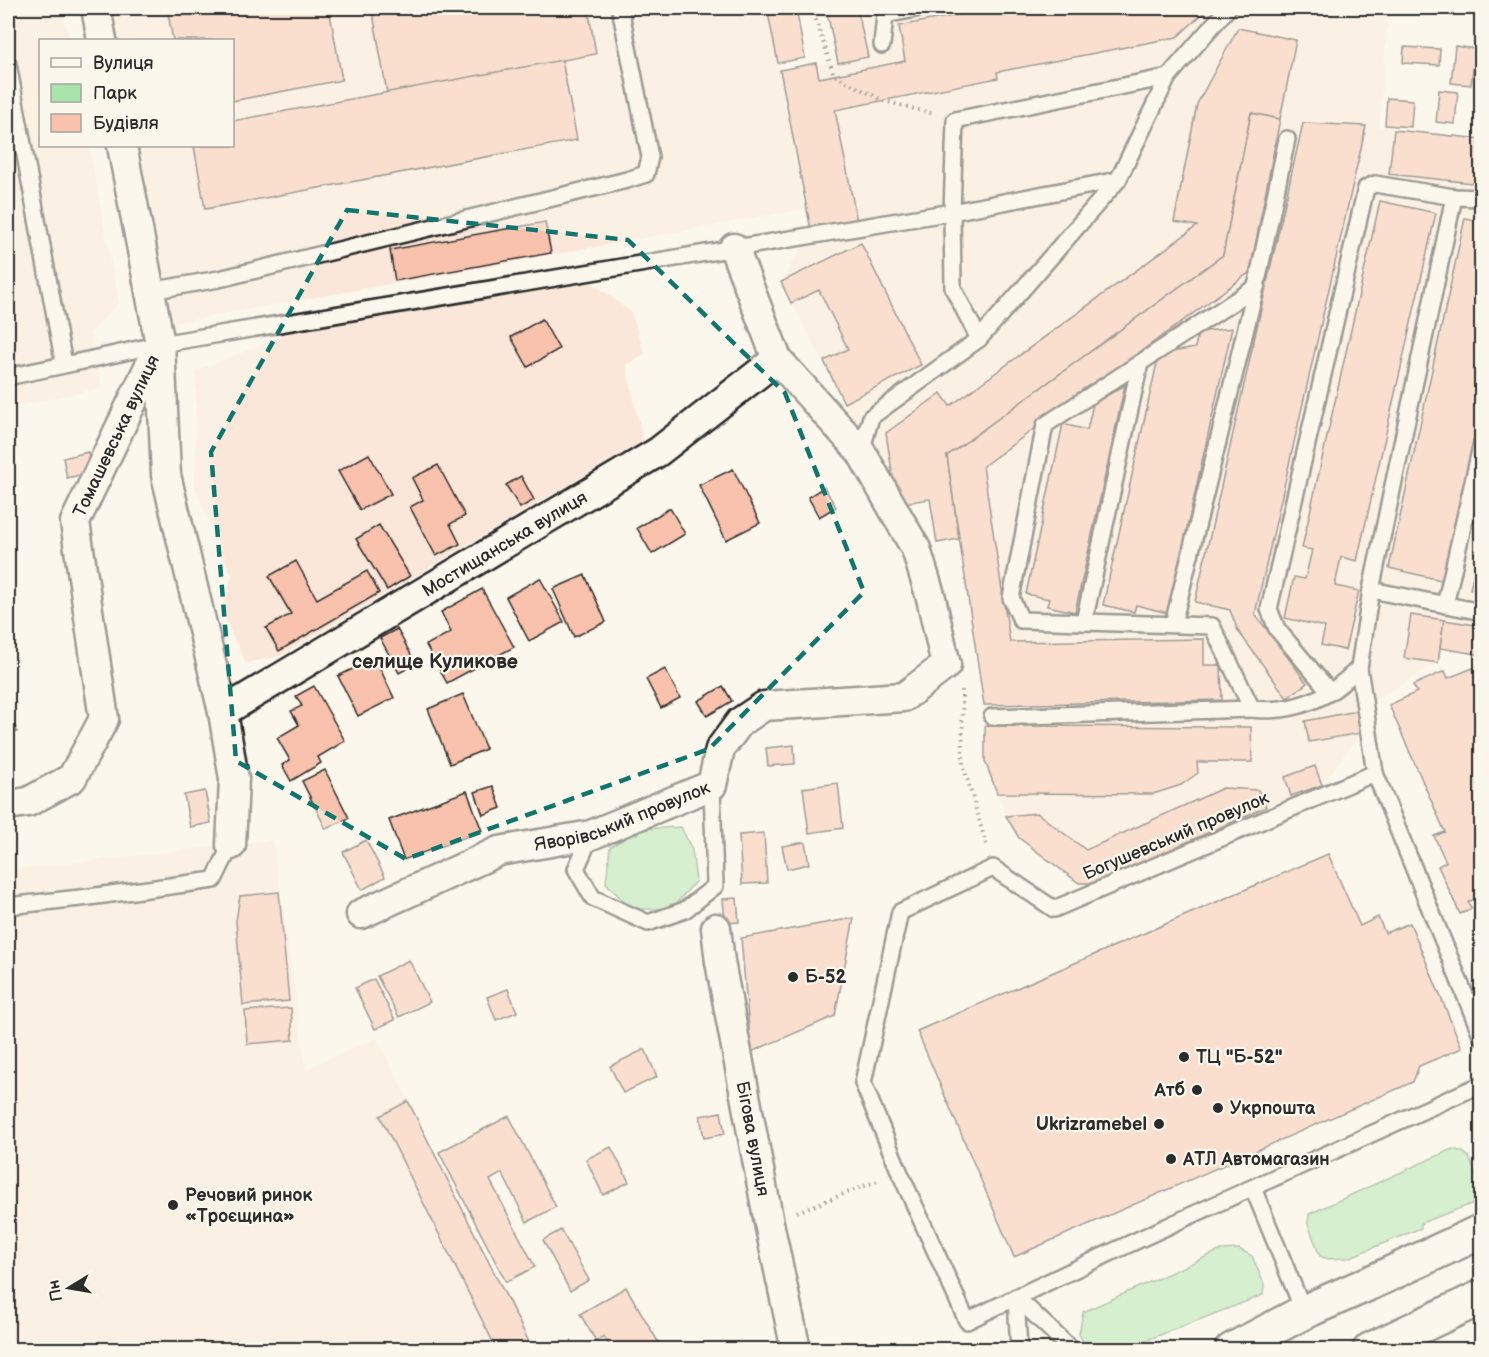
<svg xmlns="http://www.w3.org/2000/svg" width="1489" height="1357" font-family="'Balsamiq Sans',sans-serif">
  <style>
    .built { fill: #fae7d9 }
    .green { fill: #a8e5ac; stroke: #6a886c; stroke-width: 1.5 }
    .building { fill: #f9c2ac; stroke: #2b2b2b; stroke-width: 1.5 }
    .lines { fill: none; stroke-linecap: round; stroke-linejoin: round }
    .lane-casing { stroke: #2b2b2b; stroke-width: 20 }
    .street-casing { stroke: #2b2b2b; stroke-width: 33 }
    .primary-casing { stroke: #2b2b2b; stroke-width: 38 }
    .path { stroke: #2b2b2b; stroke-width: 4; stroke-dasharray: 1.5 4.5; stroke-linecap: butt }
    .lane { stroke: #fbf7ec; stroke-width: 15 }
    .street { stroke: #fbf7ec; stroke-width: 28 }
    .primary { stroke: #fbf7ec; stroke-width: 33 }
    .marked { fill: none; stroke: #0f766e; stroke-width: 4.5; stroke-dasharray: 12 8; stroke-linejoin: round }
    .poi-dot { fill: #2b2b2b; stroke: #fbf7ec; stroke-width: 2 }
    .labels { text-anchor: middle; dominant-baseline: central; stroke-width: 4.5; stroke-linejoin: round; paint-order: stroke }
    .street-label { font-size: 18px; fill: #2b2b2b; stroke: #fbf7ec }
    .poi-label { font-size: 18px; font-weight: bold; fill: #2b2b2b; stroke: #fbf7ec; text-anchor: start }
    .neighbourhood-label { font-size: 20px; font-weight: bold; fill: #2b2b2b; stroke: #fbf7ec }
  </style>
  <rect width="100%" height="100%" fill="#fbf7ec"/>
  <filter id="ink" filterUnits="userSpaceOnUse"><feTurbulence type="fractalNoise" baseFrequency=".0167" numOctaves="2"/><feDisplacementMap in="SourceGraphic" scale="12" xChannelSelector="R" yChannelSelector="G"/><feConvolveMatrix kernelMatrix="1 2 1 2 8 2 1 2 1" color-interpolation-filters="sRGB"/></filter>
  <g filter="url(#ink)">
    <g class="built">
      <polygon points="8,8 63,8 69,40 40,40 40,146 89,146 119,303 90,333 102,388 8,408"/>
      <polygon points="114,8 768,8 779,70 816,63 838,63 868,57 857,8 1391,8 1387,31 1379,127 1481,139 1481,655 1440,648 1438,663 1357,711 1361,733 1322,785 1266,807 1095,883 1079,883 1019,838 1006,816 985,761 984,705 959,540 937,543 930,499 897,504 781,282 811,230 784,92 804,209 174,323 140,146 232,146 232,40 120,40"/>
      <polygon points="591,282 631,312 645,354 626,365 643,441 280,656 246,663 222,612 232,576 195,487 196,371 292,332"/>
      <polygon points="273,840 306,1069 377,1038 535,1349 8,1349 8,870"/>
    </g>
    <g class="green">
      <polygon points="681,827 692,850 696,881 671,909 631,909 606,883 610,847 641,829"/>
      <polygon points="1452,1149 1463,1152 1469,1157 1481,1189 1480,1196 1477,1202 1421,1223 1421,1228 1348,1258 1328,1259 1320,1256 1308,1224 1309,1214"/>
      <polygon points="1239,1249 1252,1256 1264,1284 1263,1295 1124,1349 1087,1349 1079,1334 1083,1312 1221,1250"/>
    </g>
    <g class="building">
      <polygon points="167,8 329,8 342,80 232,101 232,40 173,40"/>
      <polygon points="372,8 588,8 596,54 387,93"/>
      <polygon points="694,8 728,8 696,14"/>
      <polygon points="767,8 796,8 805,58 778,63"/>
      <polygon points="826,8 857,8 868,57 838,63"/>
      <polygon points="994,8 1209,8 1177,37 997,72 998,78 835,110 857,221 811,230 780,70 816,63 819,78 905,61 899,26"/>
      <polygon points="1238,28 1296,40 1280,119 1251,113 1223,255 947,456 959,539 937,543 930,499 897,504 886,433 941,393 950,406 1197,226 1174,222 1197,104"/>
      <polygon points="1455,46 1475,49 1471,85 1451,83"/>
      <polygon points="1404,47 1440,49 1439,65 1403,63"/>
      <polygon points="562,60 577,140 205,209 194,146 232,146 232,121"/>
      <polygon points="1439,90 1458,92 1455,124 1436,122"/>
      <polygon points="1387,98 1413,100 1411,127 1385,125"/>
      <polygon points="1251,113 1280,119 1250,272 983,466 1010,642 1204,639 1204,665 1221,665 1222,700 984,705 947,456 1223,255"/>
      <polygon points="1303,123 1366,126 1255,614 1307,683 1287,698 1238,631 1230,610 1195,602"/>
      <polygon points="1394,130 1482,139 1482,184 1389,174"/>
      <polygon points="1380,201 1436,213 1357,561 1341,557 1335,586 1359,591 1345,650 1321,645 1325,627 1285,618 1294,577 1305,579 1312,550 1302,548"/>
      <polygon points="1465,218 1482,222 1482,414 1445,581 1389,568"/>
      <polygon points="545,222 551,253 395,281 390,250"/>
      <polygon points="861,243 921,365 844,403 824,361 848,349 819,290 791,303 781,282"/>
      <polygon points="542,319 559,349 528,367 511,337"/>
      <polygon points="1232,328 1168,613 1136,605 1134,612 1103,605 1159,354 1195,348 1198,332"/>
      <polygon points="1125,385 1075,612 1047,606 1049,599 1026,594 1063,424 1087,430 1093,404"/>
      <polygon points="88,452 92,472 67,478 63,458"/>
      <polygon points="369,454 391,494 360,510 338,471"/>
      <polygon points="438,465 465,516 450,524 460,544 436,556 410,507 423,500 412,478"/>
      <polygon points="733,469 760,523 726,540 699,485"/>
      <polygon points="521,476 534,500 520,508 506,485"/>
      <polygon points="824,487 836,507 819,517 808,497"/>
      <polygon points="670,508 685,534 652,554 637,528"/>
      <polygon points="379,525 410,576 387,590 356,539"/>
      <polygon points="1482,534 1482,592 1470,589"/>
      <polygon points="296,561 317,599 367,571 379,593 279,651 266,628 291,614 269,576"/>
      <polygon points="585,575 606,622 574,637 553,589"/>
      <polygon points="540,578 564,622 529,641 506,597"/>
      <polygon points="482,589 514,647 447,683 426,645 451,632 441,612"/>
      <polygon points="1411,615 1444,620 1438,663 1404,658"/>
      <polygon points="1444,620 1482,626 1482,655 1440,648"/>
      <polygon points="397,629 416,664 399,673 380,638"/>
      <polygon points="375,658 394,698 358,716 338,676"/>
      <polygon points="1473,668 1482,687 1482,887 1479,888 1482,896 1468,902 1472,909 1460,914 1438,866 1446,862 1434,836 1445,832 1389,705 1417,692 1413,685 1445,671 1448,678"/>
      <polygon points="665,669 680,698 661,708 646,679"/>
      <polygon points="314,686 345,741 318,757 321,763 291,781 282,765 290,760 277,738 299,725 291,711 302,706 296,696"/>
      <polygon points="723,686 732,701 707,716 698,701"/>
      <polygon points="463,694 486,749 450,764 428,709"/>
      <polygon points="8,704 17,732 8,735"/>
      <polygon points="1357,711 1361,733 1309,742 1305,721"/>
      <polygon points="985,726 1251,727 1252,762 1197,762 1198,773 1181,785 1153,794 997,793 985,761"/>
      <polygon points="794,745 795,764 768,766 766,748"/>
      <polygon points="1315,766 1322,785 1291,796 1285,777"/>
      <polygon points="325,770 349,818 326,829 302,781"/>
      <polygon points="838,783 843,828 809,833 803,788"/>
      <polygon points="493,786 501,808 483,815 475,792"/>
      <polygon points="1223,788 1258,790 1266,807 1095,883 1079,883 1019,838 1006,816 1037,813 1086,850"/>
      <polygon points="205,791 211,823 190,827 184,795"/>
      <polygon points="467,791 482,831 404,860 389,820"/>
      <polygon points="764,833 767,883 742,884 739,835"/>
      <polygon points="366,840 385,877 362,890 343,852"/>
      <polygon points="805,842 809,864 787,869 782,846"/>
      <polygon points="1328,854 1360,926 1378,917 1385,933 1410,923 1462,1048 1419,1066 1413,1082 1014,1257 917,1031"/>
      <polygon points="279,892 289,1001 243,1005 236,921 240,896"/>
      <polygon points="737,898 739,922 725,923 723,899"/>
      <polygon points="854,918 835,1016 751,1052 741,938"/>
      <polygon points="409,960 430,1002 399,1017 377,976"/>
      <polygon points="374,979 395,1020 375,1029 355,988"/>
      <polygon points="508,989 517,1012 496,1020 487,997"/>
      <polygon points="291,1008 293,1040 247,1044 245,1011"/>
      <polygon points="645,1049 657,1077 623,1093 610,1066"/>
      <polygon points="408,1101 533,1350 497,1350 380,1116"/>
      <polygon points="721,1112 725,1134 704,1138 700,1116"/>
      <polygon points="509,1116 556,1207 527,1222 502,1173 490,1180 535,1267 506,1282 439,1152"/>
      <polygon points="611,1147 629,1182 603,1195 586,1159"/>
      <polygon points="561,1230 589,1280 570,1291 543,1240"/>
      <polygon points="626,1287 663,1350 612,1350 604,1336 596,1341 580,1314"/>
    </g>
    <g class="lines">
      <defs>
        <g id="lane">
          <polyline points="882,45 885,15 921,8"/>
          <polyline points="8,64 64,364"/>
          <path d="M1256 287 1045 425 1011 598 1021 620 1212 626 1252 709C1279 712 1306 706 1330 692 1340 686 1350 676 1359 668"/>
          <polyline points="150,291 219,279 627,180 646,174 650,157 620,8"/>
          <polyline points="979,339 953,288 952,212 955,120 1168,77"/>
          <path d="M8 377C58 366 109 356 160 344L952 212 1118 180"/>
          <polyline points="861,452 871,417 979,339 1118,180 1168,77 1228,8"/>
          <polyline points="1371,590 1482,612"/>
          <polyline points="1445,605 1482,442"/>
          <polyline points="1084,622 1140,363"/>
          <polyline points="1173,624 1256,287 1287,139"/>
          <polyline points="1330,692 1277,629 1269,609 1366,188 1375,184 1454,197 1482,198"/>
          <polyline points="992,717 1252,709"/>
          <polyline points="1375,773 1359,668 1371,590 1454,197"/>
          <polyline points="591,835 576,869 593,898 648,923 685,910 715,886 712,785"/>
          <polyline points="8,906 89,897 214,880 231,845"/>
          <path d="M1482 1037 1375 773 1054 909 993 868 900 912 863 1083 900 1173 967 1321C1137 1238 1310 1162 1482 1084"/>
          <polyline points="1253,1188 1304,1312"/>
          <polyline points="1019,1350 1016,1297 1072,1350"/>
        </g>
        <g id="street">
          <polyline points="96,8 102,40"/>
          <polyline points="122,146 160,344 166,475 223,712 234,779 231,845"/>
          <path id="s1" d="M223 712 658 452 777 359"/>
          <path id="s2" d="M8 805 28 802 72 778 104 719 75 522 158 348"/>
          <path id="s3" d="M361 914 499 851 591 835 712 785 720 749 740 722 764 706 904 697 946 665 931 598 916 549 861 452 777 359 734 248"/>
          <path id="s4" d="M716 928 720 962 769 1223 796 1350"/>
        </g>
        <g id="primary">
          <polyline points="1232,1350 1304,1312 1370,1283 1482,1231"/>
          <polyline points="1370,1350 1482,1297"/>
        </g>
      </defs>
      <use href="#lane" class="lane-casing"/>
      <use href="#street" class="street-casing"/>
      <use href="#primary" class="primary-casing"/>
      <g class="path">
        <polyline points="812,8 834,75 884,101 934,114"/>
        <polyline points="962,690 963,764 987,847"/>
        <polyline points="8,946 9,946"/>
        <polyline points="797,1212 880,1180"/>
      </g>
      <use href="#lane" class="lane"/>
      <use href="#street" class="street"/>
      <use href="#primary" class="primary"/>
    </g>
  </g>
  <path d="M0 0H1489V1357H0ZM347 210 628 240 785 393 864 592 709 749 406 859 236 761 211 452Z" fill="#fbf7ec" fill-opacity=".55" fill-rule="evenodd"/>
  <path class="marked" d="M347 210 628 240 785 393 864 592 709 749 406 859 236 761 211 452Z"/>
  <g class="poi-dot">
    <circle cx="793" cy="977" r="6"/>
    <circle cx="1184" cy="1057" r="6"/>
    <circle cx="1197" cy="1090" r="6"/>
    <circle cx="1218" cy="1108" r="6"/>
    <circle cx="1159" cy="1124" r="6"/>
    <circle cx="1171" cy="1159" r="6"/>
    <circle cx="173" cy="1205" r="6"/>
  </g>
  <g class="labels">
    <g class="street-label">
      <text stroke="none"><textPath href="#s2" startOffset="432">Томашевська вулиця</textPath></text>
      <text stroke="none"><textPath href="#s1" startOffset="328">Мостищанська вулиця</textPath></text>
      <text stroke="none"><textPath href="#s3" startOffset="280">Яворівський провулок</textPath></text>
      <text transform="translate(1176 836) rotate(-23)">Богушевський провулок</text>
      <text stroke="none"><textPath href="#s4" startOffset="214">Бігова вулиця</textPath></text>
    </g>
    <g class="poi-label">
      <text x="805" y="977">Б-52</text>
      <text x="1196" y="1057">ТЦ "Б-52"</text>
      <text x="1185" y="1090" text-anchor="end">Атб</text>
      <text x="1230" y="1108">Укрпошта</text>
      <text x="1147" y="1124" text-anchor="end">Ukrizramebel</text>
      <text x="1183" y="1159">АТЛ Автомагазин</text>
      <text x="185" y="1195">Речовий ринок<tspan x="185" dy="21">«Троєщина»</tspan></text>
    </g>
    <g class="neighbourhood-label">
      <text x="435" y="662">селище Куликове</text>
    </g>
  </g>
  <rect width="1489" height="1357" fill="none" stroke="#fbf7ec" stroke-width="30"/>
  <rect x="15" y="15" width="1459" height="1327" fill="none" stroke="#2b2b2b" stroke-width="2" filter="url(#ink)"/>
  <rect x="39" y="39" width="195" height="108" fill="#fbf7ec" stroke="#a8a59f" stroke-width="1.5"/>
  <rect x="51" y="58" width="30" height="9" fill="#fbf7ec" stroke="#a8a59f" stroke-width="1.5"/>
  <text x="93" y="69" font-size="18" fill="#2b2b2b">Вулиця</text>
  <rect x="51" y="84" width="30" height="18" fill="#a8e5ac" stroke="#a8a59f" stroke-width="1.5"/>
  <text x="93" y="99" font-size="18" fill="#2b2b2b">Парк</text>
  <rect x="51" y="114" width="30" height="18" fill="#f9c2ac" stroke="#a8a59f" stroke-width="1.5"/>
  <text x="93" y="129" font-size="18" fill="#2b2b2b">Будівля</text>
  <g transform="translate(69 1288) rotate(259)" stroke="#fbf7ec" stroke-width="4.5" paint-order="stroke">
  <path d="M0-4.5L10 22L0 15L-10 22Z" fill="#2b2b2b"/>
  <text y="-9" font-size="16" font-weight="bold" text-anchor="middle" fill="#2b2b2b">Пн</text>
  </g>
</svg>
